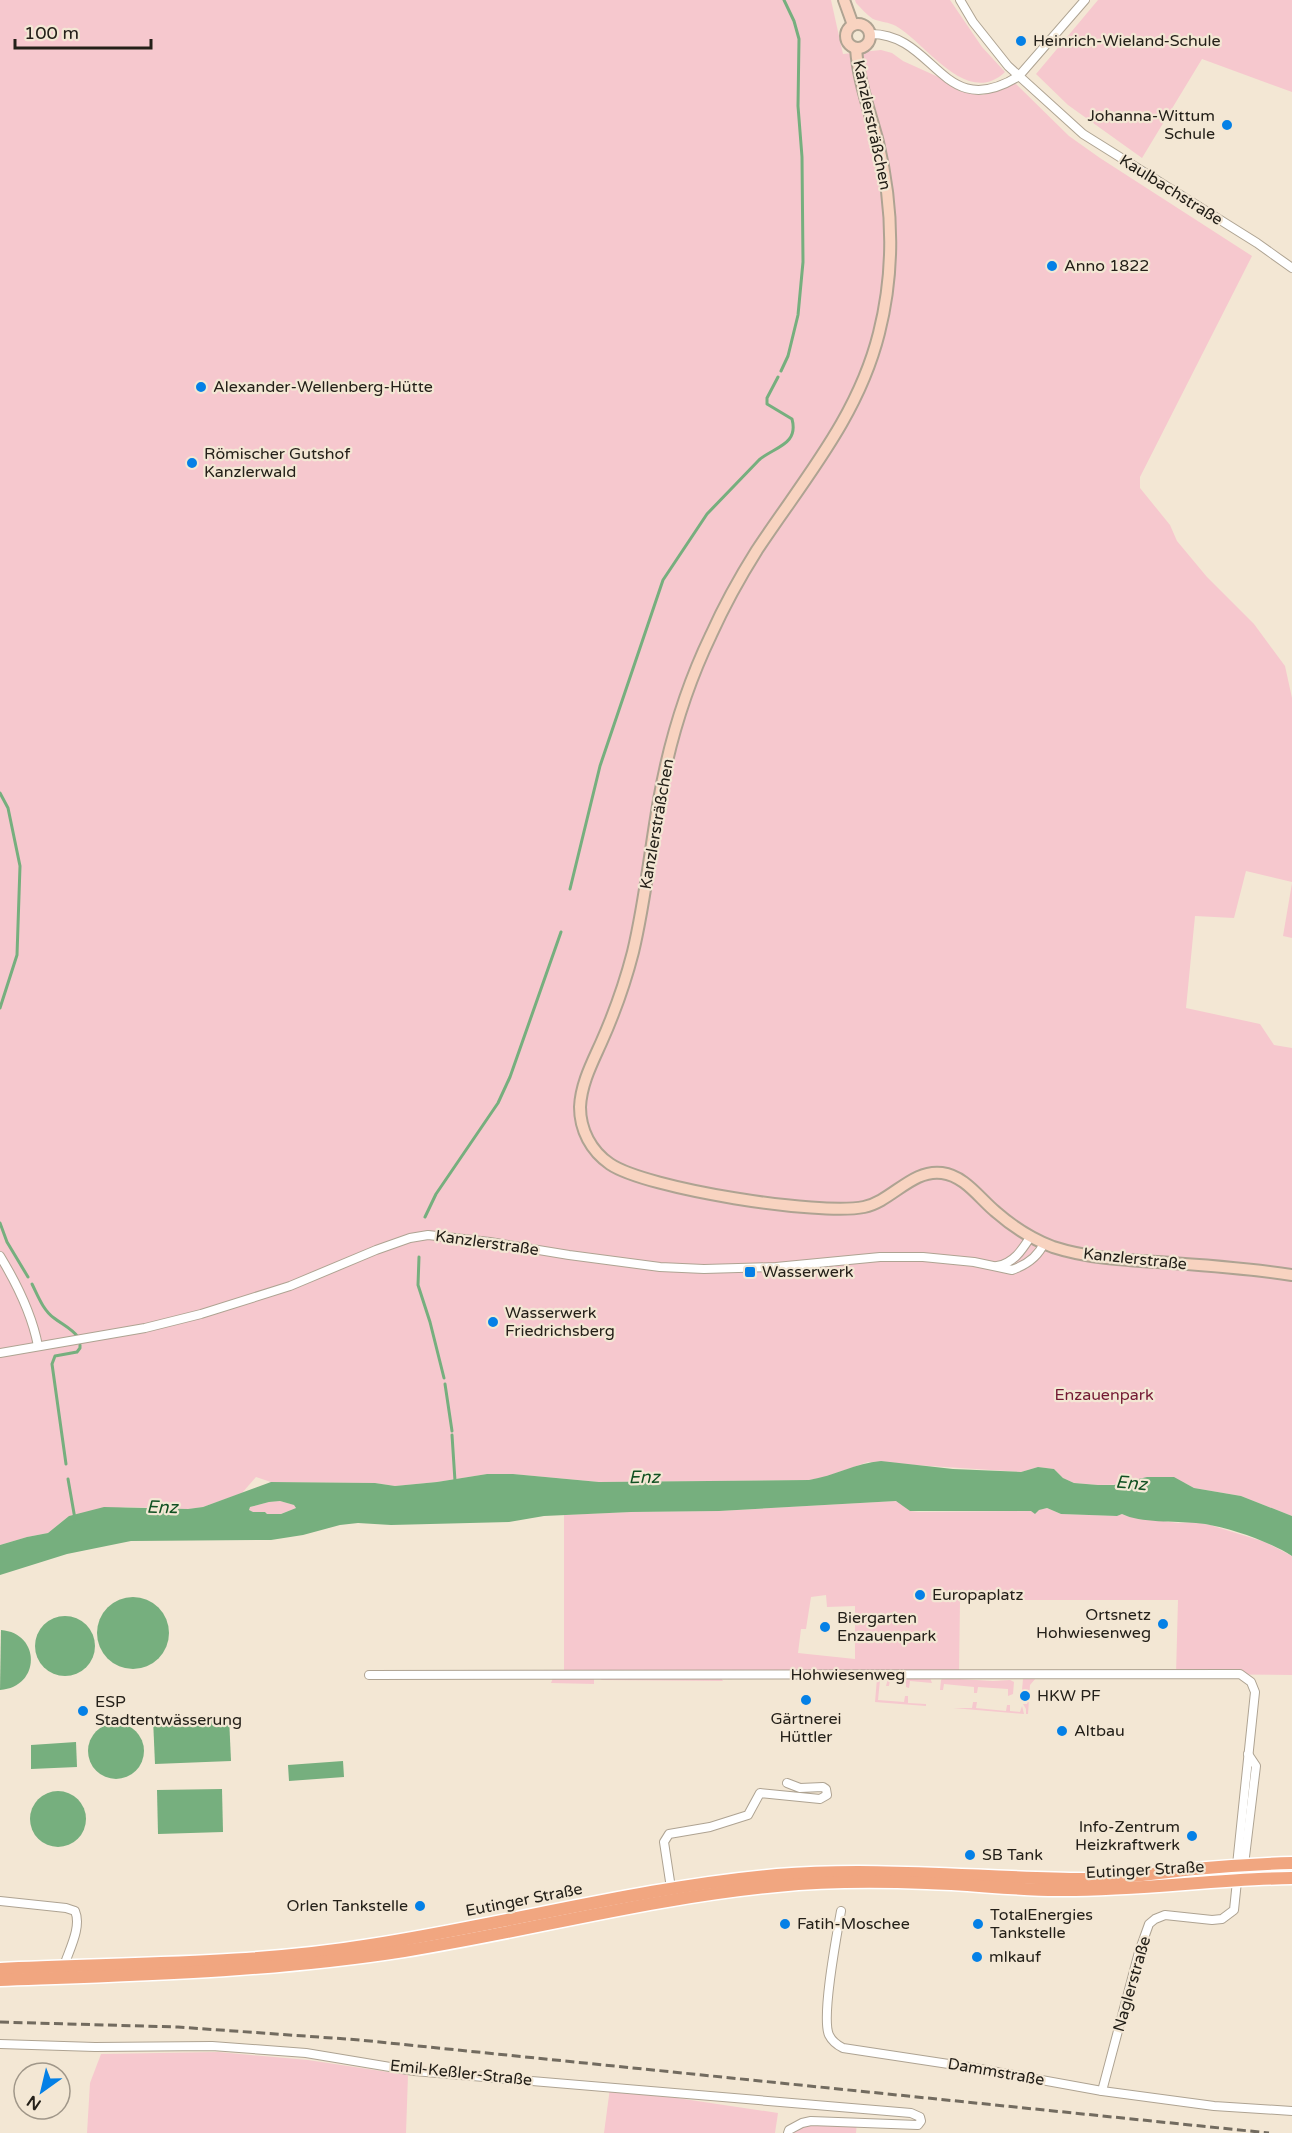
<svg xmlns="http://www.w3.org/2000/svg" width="1292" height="2133" font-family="'Varela Round',sans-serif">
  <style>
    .green { fill: #f6c8ce; fill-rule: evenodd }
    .water { fill: #76af7e; fill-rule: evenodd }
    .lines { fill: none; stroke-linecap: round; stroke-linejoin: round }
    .stream { stroke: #76af7e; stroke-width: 3 }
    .minor-casing { stroke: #aea392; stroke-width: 10 }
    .secondary-casing { stroke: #aea392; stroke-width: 14 }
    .primary-casing { stroke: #fff; stroke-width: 15 }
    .minor { stroke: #fff; stroke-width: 8 }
    .secondary { stroke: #f8d3c0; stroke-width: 10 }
    .primary { stroke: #f1a680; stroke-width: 12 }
    .rail { stroke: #726b5f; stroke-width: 3; stroke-dasharray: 9 4.5; stroke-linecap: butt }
    .poi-dot { fill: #0480e6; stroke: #f3e7d4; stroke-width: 2 }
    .labels { text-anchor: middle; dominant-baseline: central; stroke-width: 4.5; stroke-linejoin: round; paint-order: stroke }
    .poi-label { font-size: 16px; fill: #242019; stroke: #f3e7d4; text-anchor: start }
    .street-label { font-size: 16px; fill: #242019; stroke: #f3e7d4 }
    .park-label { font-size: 16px; fill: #731a33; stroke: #f3e7d4 }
    .water-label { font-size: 18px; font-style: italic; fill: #115122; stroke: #f3e7d4 }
  </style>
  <rect width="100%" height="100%" fill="#f3e7d4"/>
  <g class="green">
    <polygon points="0,0 831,0 843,54 881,50 892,53 903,61 945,80 959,91 972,94 983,95 1015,83 1069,136 1100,158 1252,256 1140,477 1140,488 1170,525 1177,541 1207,577 1254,624 1285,666 1292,698 1292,882 1246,871 1234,918 1195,916 1186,1008 1260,1024 1274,1045 1292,1048 1292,1516 1241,1496 1194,1488 1185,1483 1098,1485 1074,1483 1063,1478 1054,1469 1038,1467 1021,1472 868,1462 825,1477 809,1480 599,1482 513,1474 487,1474 437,1482 395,1486 375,1483 271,1482 256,1477 242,1493 203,1507 188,1509 125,1507 80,1514 69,1516 48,1533 27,1537 0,1545"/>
    <path d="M855 0H950L982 47 1005 72C967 108 927 44 896 26 889 22 880 22 873 19 867 15 861 8 856 3Z"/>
    <polygon points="1098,0 1292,0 1292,92 1202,59 1142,158 1068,105 1036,74"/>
    <polygon points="1292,883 1292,938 1283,936"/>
    <polygon points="280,1501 294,1505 296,1508 281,1514 267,1514 265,1512 252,1512 248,1510 250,1507 269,1502"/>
    <path d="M897 1501 910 1511 918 1512 1031 1511 1047 1508 1061 1514 1117 1516 1122 1514 1126 1516 1178 1523 1194 1522 1210 1525 1265 1542 1292 1556V1675L1176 1674 1178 1600H960L959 1672 564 1671V1515L631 1512 719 1511ZM826 1595 827 1607 855 1606V1659L798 1653 801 1629H806L811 1597Z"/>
    <polygon points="553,1678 594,1678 594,1684 551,1683"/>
    <polygon points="602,1678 721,1678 723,1681 601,1680"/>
    <polygon points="877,1678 880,1680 878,1700 904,1702 905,1696 908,1696 908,1703 926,1704 926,1706 875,1702"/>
    <polygon points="888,1678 930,1678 932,1683 910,1681 909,1688 906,1687 906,1681 890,1680 889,1686 886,1686"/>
    <polygon points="943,1678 993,1681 1010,1680 1014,1682 1013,1694 1008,1696 1008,1689 978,1687 977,1693 974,1693 974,1687 944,1684 943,1690 940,1690 941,1680"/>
    <polygon points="1036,1678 1030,1685 1028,1714 1026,1714 1026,1709 1023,1704 1027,1704 1029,1691 1022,1690 1023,1679"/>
    <polygon points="973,1702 977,1702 976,1708 1006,1711 1007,1705 1010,1705 1010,1711 1020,1712 1022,1706 1024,1714 953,1708 972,1708"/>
    <polygon points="218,2052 308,2060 408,2075 406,2133 87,2133 90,2083 101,2054"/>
    <polygon points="610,2088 778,2113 775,2133 604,2133"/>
    <polygon points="857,2122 856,2133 788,2133 802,2123"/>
  </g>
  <g class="water">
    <path d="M881 1461 953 1469 1021 1472 1038 1467 1054 1469 1063 1478 1074 1483 1098 1485H1114L1147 1477H1174L1194 1488 1241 1496 1292 1516V1556C1269 1541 1223 1525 1196 1523 1176 1521 1140 1523 1122 1514L1117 1516 1061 1514 1047 1508 1039 1510 1035 1514 1031 1511H910L896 1501 719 1511 631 1512 544 1516 509 1522 391 1525 358 1523 340 1525 303 1535 271 1540 131 1541 67 1554 0 1575V1545L27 1537 48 1533 69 1516 104 1507 188 1509 203 1507 271 1482 375 1483 395 1486 437 1482 487 1474H513L599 1482 809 1480C834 1476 856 1463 881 1461ZM280 1501 294 1505 296 1508 281 1514H267L265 1512H253L249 1510 250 1507 269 1502Z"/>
    <circle cx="133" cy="1633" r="36"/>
    <circle cx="65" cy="1646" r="30"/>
    <path d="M1 1630C41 1633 41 1687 0 1690Z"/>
    <polygon points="229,1717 231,1761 155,1764 153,1719"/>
    <circle cx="116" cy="1751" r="28"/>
    <polygon points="76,1742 77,1767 31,1769 31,1745"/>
    <polygon points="343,1761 344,1777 289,1781 288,1765"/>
    <polygon points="222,1789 223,1832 158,1834 157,1790"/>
    <circle cx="58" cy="1819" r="28"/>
  </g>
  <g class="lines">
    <g class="stream">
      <polyline points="781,371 788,356 798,315 803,262 802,157 798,106 799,39 794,21 784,0"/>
      <polyline points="0,793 8,808 20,866 17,955 0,1008"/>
      <path d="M570 889 600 766 663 580 707 514 759 460C774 447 799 445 792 419L767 404V398L778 377"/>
      <polyline points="425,1217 436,1194 498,1103 510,1077 561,932"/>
      <polyline points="0,1223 7,1242 28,1277"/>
      <polyline points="419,1257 418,1285 430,1322 444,1378"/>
      <path d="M32 1284C38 1296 43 1310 54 1318 63 1325 71 1328 78 1337"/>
      <polyline points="445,1384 452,1431"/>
      <polyline points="452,1435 455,1481"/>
      <polyline points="66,1464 52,1364 55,1356 77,1352 80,1348 80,1345"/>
      <polyline points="68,1479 75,1519"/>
    </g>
    <defs>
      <g id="minor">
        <polyline points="960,0 973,22 1008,66 1083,134 1257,243 1292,268"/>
        <path d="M870 34C936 33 942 124 1019 76L1085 0"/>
        <path d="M0 1256C17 1284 32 1314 38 1346"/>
        <path d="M997 1266C1014 1263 1022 1250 1031 1236"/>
        <path d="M0 1353 145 1328 201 1314 290 1286 376 1250 410 1238 428 1235 490 1242 569 1255 660 1267 704 1269 776 1267 880 1257H923L974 1262 1012 1270C1026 1265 1038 1257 1044 1243"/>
        <polyline points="369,1675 1240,1674 1251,1682 1255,1692 1237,1865"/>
        <polyline points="1244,1865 1256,1766 1248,1754"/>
        <polyline points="671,1888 664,1842 669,1834 710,1827 748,1815 760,1793 820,1799 827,1795 826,1789 823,1787 800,1788 787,1783"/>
        <path d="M0 1901 66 1908 75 1911C82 1927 69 1950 64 1966"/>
        <path d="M841 1911C837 1934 821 2017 829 2035 832 2041 837 2045 843 2048L975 2068 1102 2091 1214 2106 1292 2111"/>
        <polyline points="0,2044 95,2047 212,2046 306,2053 414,2071 911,2113 920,2117 921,2121 918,2125 811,2121 802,2123 789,2130 788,2133"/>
        <polyline points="1102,2091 1139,1952 1149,1924 1155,1919 1165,1915 1212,1920 1222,1919 1234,1910 1237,1881"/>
      </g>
      <g id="secondary">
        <polyline points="844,0 853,25"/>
        <circle cx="858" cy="36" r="12"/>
        <path d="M856 48C858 80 870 112 878 142 893 205 895 270 879 333 858 417 804 479 757 550 740 577 724 606 711 635 686 687 669 743 659 800 650 851 645 902 633 952 625 983 614 1014 601 1043 592 1063 581 1084 580 1107 580 1130 591 1151 610 1164 647 1189 820 1216 864 1207 892 1201 912 1169 942 1173 965 1176 979 1198 996 1212 1012 1226 1032 1239 1053 1247 1087 1258 1123 1260 1158 1262 1203 1265 1247 1268 1292 1275"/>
      </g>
      <g id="primary">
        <path d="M0 1969C124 1963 249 1965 371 1945 507 1924 640 1887 777 1875 879 1867 981 1878 1084 1879 1121 1879 1157 1873 1194 1869 1227 1866 1259 1864 1292 1863"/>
        <path d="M0 1980C135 1975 270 1972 404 1951 529 1931 650 1898 777 1886 826 1881 877 1881 927 1883 970 1884 1014 1890 1057 1890 1136 1891 1214 1879 1292 1878"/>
      </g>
    </defs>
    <use href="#minor" class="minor-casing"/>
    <use href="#secondary" class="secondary-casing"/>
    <use href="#primary" class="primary-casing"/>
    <use href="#minor" class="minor"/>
    <use href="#secondary" class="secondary"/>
    <use href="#primary" class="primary"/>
    <polyline class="rail" points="0,2022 178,2027 360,2040 1269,2133"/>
  </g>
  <g class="poi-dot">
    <circle cx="1021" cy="41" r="6"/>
    <circle cx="1227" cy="125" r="6"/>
    <circle cx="1052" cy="266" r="6"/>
    <circle cx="201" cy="387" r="6"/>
    <circle cx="192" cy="463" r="6"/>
    <rect x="744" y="1266" width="12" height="12" rx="3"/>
    <circle cx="493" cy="1322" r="6"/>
    <circle cx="920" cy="1595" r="6"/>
    <circle cx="1163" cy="1624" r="6"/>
    <circle cx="825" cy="1627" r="6"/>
    <circle cx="1025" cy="1696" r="6"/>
    <circle cx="806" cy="1700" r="6"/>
    <circle cx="83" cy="1711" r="6"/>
    <circle cx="1062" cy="1731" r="6"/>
    <circle cx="1192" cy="1836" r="6"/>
    <circle cx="970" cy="1855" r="6"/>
    <circle cx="420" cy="1906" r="6"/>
    <circle cx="785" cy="1924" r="6"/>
    <circle cx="978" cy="1924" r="6"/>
    <circle cx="977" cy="1957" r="6"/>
  </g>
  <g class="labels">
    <g class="poi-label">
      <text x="1033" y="41">Heinrich-Wieland-Schule</text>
      <text x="1215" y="116" text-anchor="end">Johanna-Wittum<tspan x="1215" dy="18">Schule</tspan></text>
      <text x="1064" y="266">Anno 1822</text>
      <text x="213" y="387">Alexander-Wellenberg-Hütte</text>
      <text x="204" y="454">Römischer Gutshof<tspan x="204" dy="18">Kanzlerwald</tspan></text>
      <text x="762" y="1272">Wasserwerk</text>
      <text x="505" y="1313">Wasserwerk<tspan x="505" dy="18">Friedrichsberg</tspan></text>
      <text x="932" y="1595">Europaplatz</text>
      <text x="1151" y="1615" text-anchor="end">Ortsnetz<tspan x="1151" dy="18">Hohwiesenweg</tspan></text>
      <text x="837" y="1618">Biergarten<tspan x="837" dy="18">Enzauenpark</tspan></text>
      <text x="1037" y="1696">HKW PF</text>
      <text x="95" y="1702">ESP<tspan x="95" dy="18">Stadtentwässerung</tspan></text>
      <text x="806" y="1719" text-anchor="middle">Gärtnerei<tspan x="806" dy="18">Hüttler</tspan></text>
      <text x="1074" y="1731">Altbau</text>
      <text x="1180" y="1827" text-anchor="end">Info-Zentrum<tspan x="1180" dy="18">Heizkraftwerk</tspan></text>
      <text x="982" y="1855">SB Tank</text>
      <text x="408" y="1906" text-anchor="end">Orlen Tankstelle</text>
      <text x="990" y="1915">TotalEnergies<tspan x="990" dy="18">Tankstelle</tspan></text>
      <text x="797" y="1924">Fatih-Moschee</text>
      <text x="989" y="1957">mlkauf</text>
    </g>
    <g class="street-label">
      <text transform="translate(872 125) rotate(78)">Kanzlersträßchen</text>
      <text transform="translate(1171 190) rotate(32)">Kaulbachstraße</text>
      <text transform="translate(657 824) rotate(-80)">Kanzlersträßchen</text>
      <text transform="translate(487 1243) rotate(8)">Kanzlerstraße</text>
      <text transform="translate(1135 1259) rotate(6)">Kanzlerstraße</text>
      <text x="848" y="1675">Hohwiesenweg</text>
      <text transform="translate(1145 1870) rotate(-3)">Eutinger Straße</text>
      <text transform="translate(524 1900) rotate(-11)">Eutinger Straße</text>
      <text transform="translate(1132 1984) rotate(-74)">Naglerstraße</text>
      <text transform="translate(996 2072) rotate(10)">Dammstraße</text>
      <text transform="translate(461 2073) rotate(6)">Emil-Keßler-Straße</text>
    </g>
    <g class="park-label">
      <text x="1104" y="1395">Enzauenpark</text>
    </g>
    <g class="water-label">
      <text transform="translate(644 1477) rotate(-1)">Enz</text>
      <text transform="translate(1131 1483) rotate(5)">Enz</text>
      <text transform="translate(162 1507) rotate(1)">Enz</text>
    </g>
  </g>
  <g transform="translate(42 2091) rotate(214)"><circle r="28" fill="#f3e7d4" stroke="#a09789" stroke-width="1.5"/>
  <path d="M0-4.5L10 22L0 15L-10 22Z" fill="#0480e6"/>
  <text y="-9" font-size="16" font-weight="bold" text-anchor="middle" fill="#242019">N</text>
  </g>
  <path d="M15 39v9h136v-9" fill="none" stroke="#242019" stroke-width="3"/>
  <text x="24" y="39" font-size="18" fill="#242019" stroke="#f3e7d4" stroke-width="4.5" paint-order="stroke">100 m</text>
</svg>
